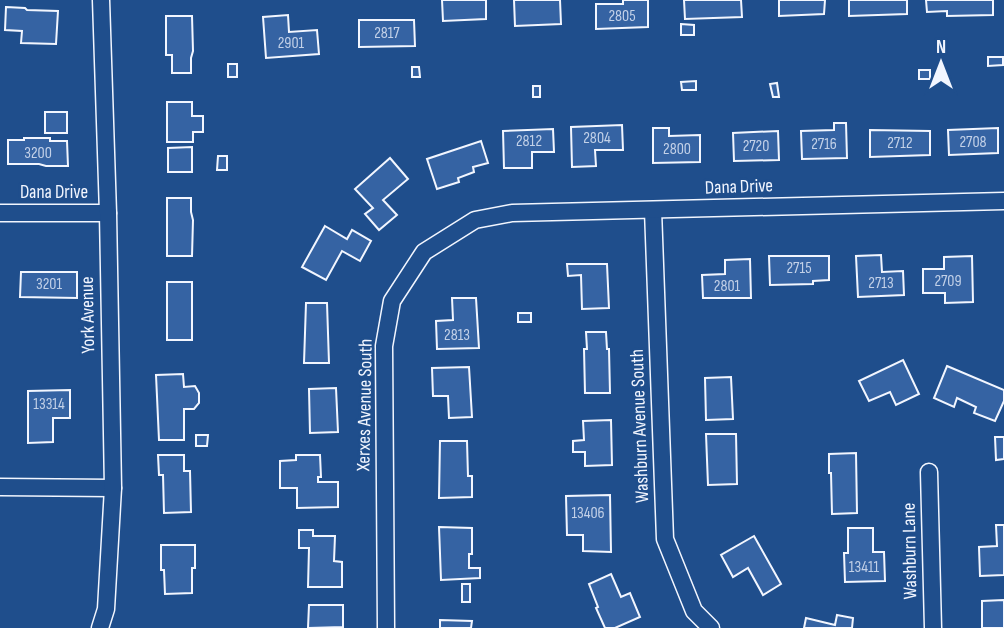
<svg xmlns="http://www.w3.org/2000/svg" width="1004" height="628" font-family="'Sofia Sans Condensed',sans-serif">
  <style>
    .building { fill: #3563a3; stroke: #f2f6ff; stroke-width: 2 }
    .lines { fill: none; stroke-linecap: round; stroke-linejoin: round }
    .street-casing { stroke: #f2f6ff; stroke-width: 19 }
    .street { stroke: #1f4e8c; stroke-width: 16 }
    .labels { text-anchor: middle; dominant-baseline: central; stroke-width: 5; stroke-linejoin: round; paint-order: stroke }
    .number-label { font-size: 16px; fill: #c3d1e8 }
    .street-label { font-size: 19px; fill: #f2f6ff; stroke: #1f4e8c }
  </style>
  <rect width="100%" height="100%" fill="#1f4e8c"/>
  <g class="building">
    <polygon points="442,0 486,0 486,19 443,21"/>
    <polygon points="514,0 560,0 561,24 515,26"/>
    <polygon points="623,0 648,0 648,27 596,29 596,4 623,4"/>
    <polygon points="684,0 741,0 742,17 685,19"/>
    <polygon points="779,0 825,0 824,14 779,16"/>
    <polygon points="849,0 907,0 907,14 849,16"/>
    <polygon points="926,0 993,0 993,15 947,16 947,11 927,12"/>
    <polygon points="6,7 25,8 27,10 58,11 56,44 21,43 22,31 5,30"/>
    <polygon points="288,15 289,32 317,30 319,54 266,58 263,17"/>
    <polygon points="166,16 192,16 193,51 191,58 191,73 172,73 172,55 166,55"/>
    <polygon points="359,20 414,20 415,46 359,47"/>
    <polygon points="681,24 694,25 694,35 681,35"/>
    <polygon points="988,57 1003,57 1003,65 988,66"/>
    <rect x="228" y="64" width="9" height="13"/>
    <polygon points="412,67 419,67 420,77 412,77"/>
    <rect x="919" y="70" width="11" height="9"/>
    <polygon points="696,81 696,90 682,90 681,82"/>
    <polygon points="777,83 779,97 773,97 770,84"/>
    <rect x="533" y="86" width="7" height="11"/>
    <polygon points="167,102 192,102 192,116 203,116 203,132 193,132 193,142 167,142"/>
    <rect x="45" y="112" width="22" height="21"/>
    <polygon points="834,123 846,123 847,158 802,159 801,131 834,130"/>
    <polygon points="622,125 623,150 595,150 596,166 572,167 571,127"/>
    <polygon points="653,128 669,128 669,136 700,135 700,162 653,163"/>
    <polygon points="998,128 998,153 949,155 948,130"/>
    <polygon points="553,129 554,152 532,152 532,168 504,168 503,131"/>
    <polygon points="870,130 930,131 930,155 870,157"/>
    <polygon points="778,131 779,160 734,161 733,133"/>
    <polygon points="24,138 50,138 50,141 67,141 68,166 46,166 39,164 8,164 8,140 24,140"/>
    <polygon points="481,141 488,163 473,167 474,172 458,178 459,182 437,189 427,159"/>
    <polygon points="192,147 192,172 168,172 168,148"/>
    <polygon points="218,156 227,156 227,170 217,170"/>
    <polygon points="390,158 408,179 383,200 397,215 379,230 365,214 373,208 355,189"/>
    <polygon points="167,198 191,198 191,212 193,220 192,256 167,256"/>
    <polygon points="325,226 347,239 352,230 371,241 360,261 342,251 326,280 302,267"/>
    <polygon points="881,255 882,272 903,271 904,295 858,297 856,256"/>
    <polygon points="769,256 829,256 829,280 813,281 813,284 770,285"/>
    <polygon points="972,256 973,302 945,303 945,293 923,293 923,269 944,269 944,257"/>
    <polygon points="750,259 751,298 703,298 702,275 725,274 725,260"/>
    <polygon points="567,264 607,264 609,308 582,309 581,275 568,276"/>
    <polygon points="21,272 77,272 77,298 20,297"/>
    <rect x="167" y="282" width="25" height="58"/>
    <polygon points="452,298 476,298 479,348 437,349 436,321 453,320"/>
    <polygon points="306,303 327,303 329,363 304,363"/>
    <rect x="518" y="313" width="13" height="9"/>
    <polygon points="586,332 606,332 607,349 609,349 610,393 585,393 584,349 587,349"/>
    <polygon points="903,360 919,394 896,405 890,392 869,401 859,381"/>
    <polygon points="947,366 1004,390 1004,401 995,421 974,413 976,407 957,398 954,407 934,398"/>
    <polygon points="469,367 472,417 449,418 448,396 433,396 432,368"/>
    <polygon points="183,374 184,387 195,386 199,393 199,403 194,409 184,409 184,440 159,440 156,375"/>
    <polygon points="731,377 733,419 706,420 705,378"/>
    <polygon points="336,388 338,432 310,433 309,389"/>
    <polygon points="70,390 70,418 53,418 53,442 28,443 28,391"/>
    <polygon points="611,420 612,465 585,466 585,452 573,452 573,441 584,440 583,421"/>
    <polygon points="706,434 736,434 737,484 708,485"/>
    <polygon points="196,435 208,435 207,446 196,446"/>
    <polygon points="995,437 1004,437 1004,459 996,460"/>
    <polygon points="440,441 467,441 468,476 472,476 472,497 439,498"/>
    <polygon points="856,453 857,513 832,514 831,473 829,473 829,454"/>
    <polygon points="158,455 184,455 184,471 190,471 191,512 164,513 163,475 159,475"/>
    <polygon points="296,455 320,455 321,477 318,477 318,482 338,482 338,507 297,508 297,488 280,488 280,461 296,460"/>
    <polygon points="610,495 611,552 583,551 583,535 567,535 566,496"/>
    <polygon points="996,525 1004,525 1004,575 980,576 979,547 997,546"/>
    <polygon points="439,527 472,528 472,554 469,554 469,568 480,568 480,578 441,580"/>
    <polygon points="848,528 873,528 873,552 884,552 885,581 845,582 844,553 848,553"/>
    <polygon points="299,530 313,530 313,536 335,536 334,561 342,562 342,587 308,587 309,548 299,548"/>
    <polygon points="754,536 781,584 763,595 748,568 733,577 721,555"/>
    <polygon points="161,545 195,545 195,568 192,568 192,593 165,594 164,570 161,570"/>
    <polygon points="611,574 621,597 630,593 640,617 615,628 605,628 596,608 598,607 589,584"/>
    <rect x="462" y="584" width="8" height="18"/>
    <polygon points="1004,600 1004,628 982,628 982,601"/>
    <polygon points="309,605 343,605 343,627 308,628"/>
    <polygon points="837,615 853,618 852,628 804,628 806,618 835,625"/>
    <polygon points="440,620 472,621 471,628 440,628"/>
  </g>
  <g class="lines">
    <defs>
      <g id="street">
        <polyline points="653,210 665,539 694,611 711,628"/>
        <polyline points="0,213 108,213"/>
        <polyline points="929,472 933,628"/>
        <polyline points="0,487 113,488"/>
        <polyline points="100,628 106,609 113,488 108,213 101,0"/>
        <polyline points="386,628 384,346 392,301 424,252 475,220 512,213 1004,201"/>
      </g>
    </defs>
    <use href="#street" class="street-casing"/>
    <use href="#street" class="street"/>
  </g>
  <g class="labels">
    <g class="number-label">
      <text x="622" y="16">2805</text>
      <text x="387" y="33">2817</text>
      <text x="291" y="43">2901</text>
      <text x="597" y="138">2804</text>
      <text x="529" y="141">2812</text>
      <text x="973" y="142">2708</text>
      <text x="900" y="143">2712</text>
      <text x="824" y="144">2716</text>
      <text x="756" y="146">2720</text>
      <text x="677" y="149">2800</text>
      <text x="38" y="153">3200</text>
      <text x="799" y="268">2715</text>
      <text x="948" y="281">2709</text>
      <text x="881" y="283">2713</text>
      <text x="49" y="284">3201</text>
      <text x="727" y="286">2801</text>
      <text x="457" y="335">2813</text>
      <text x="49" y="404">13314</text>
      <text x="588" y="513">13406</text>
      <text x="864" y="567">13411</text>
    </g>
    <g class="street-label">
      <text transform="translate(739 187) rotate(-2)">Dana Drive</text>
      <text x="54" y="192">Dana Drive</text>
      <text transform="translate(88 315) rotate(-91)">York Avenue</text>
      <text transform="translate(365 405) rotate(-89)">Xerxes Avenue South</text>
      <text transform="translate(640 426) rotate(-92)">Washburn Avenue South</text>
      <text transform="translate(910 551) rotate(-91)">Washburn Lane</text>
    </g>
  </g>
  <g transform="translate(941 63)" stroke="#1f4e8c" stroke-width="5" paint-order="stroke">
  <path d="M0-5L12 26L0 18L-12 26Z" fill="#f2f6ff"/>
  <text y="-10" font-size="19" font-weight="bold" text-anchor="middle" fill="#f2f6ff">N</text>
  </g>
</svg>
